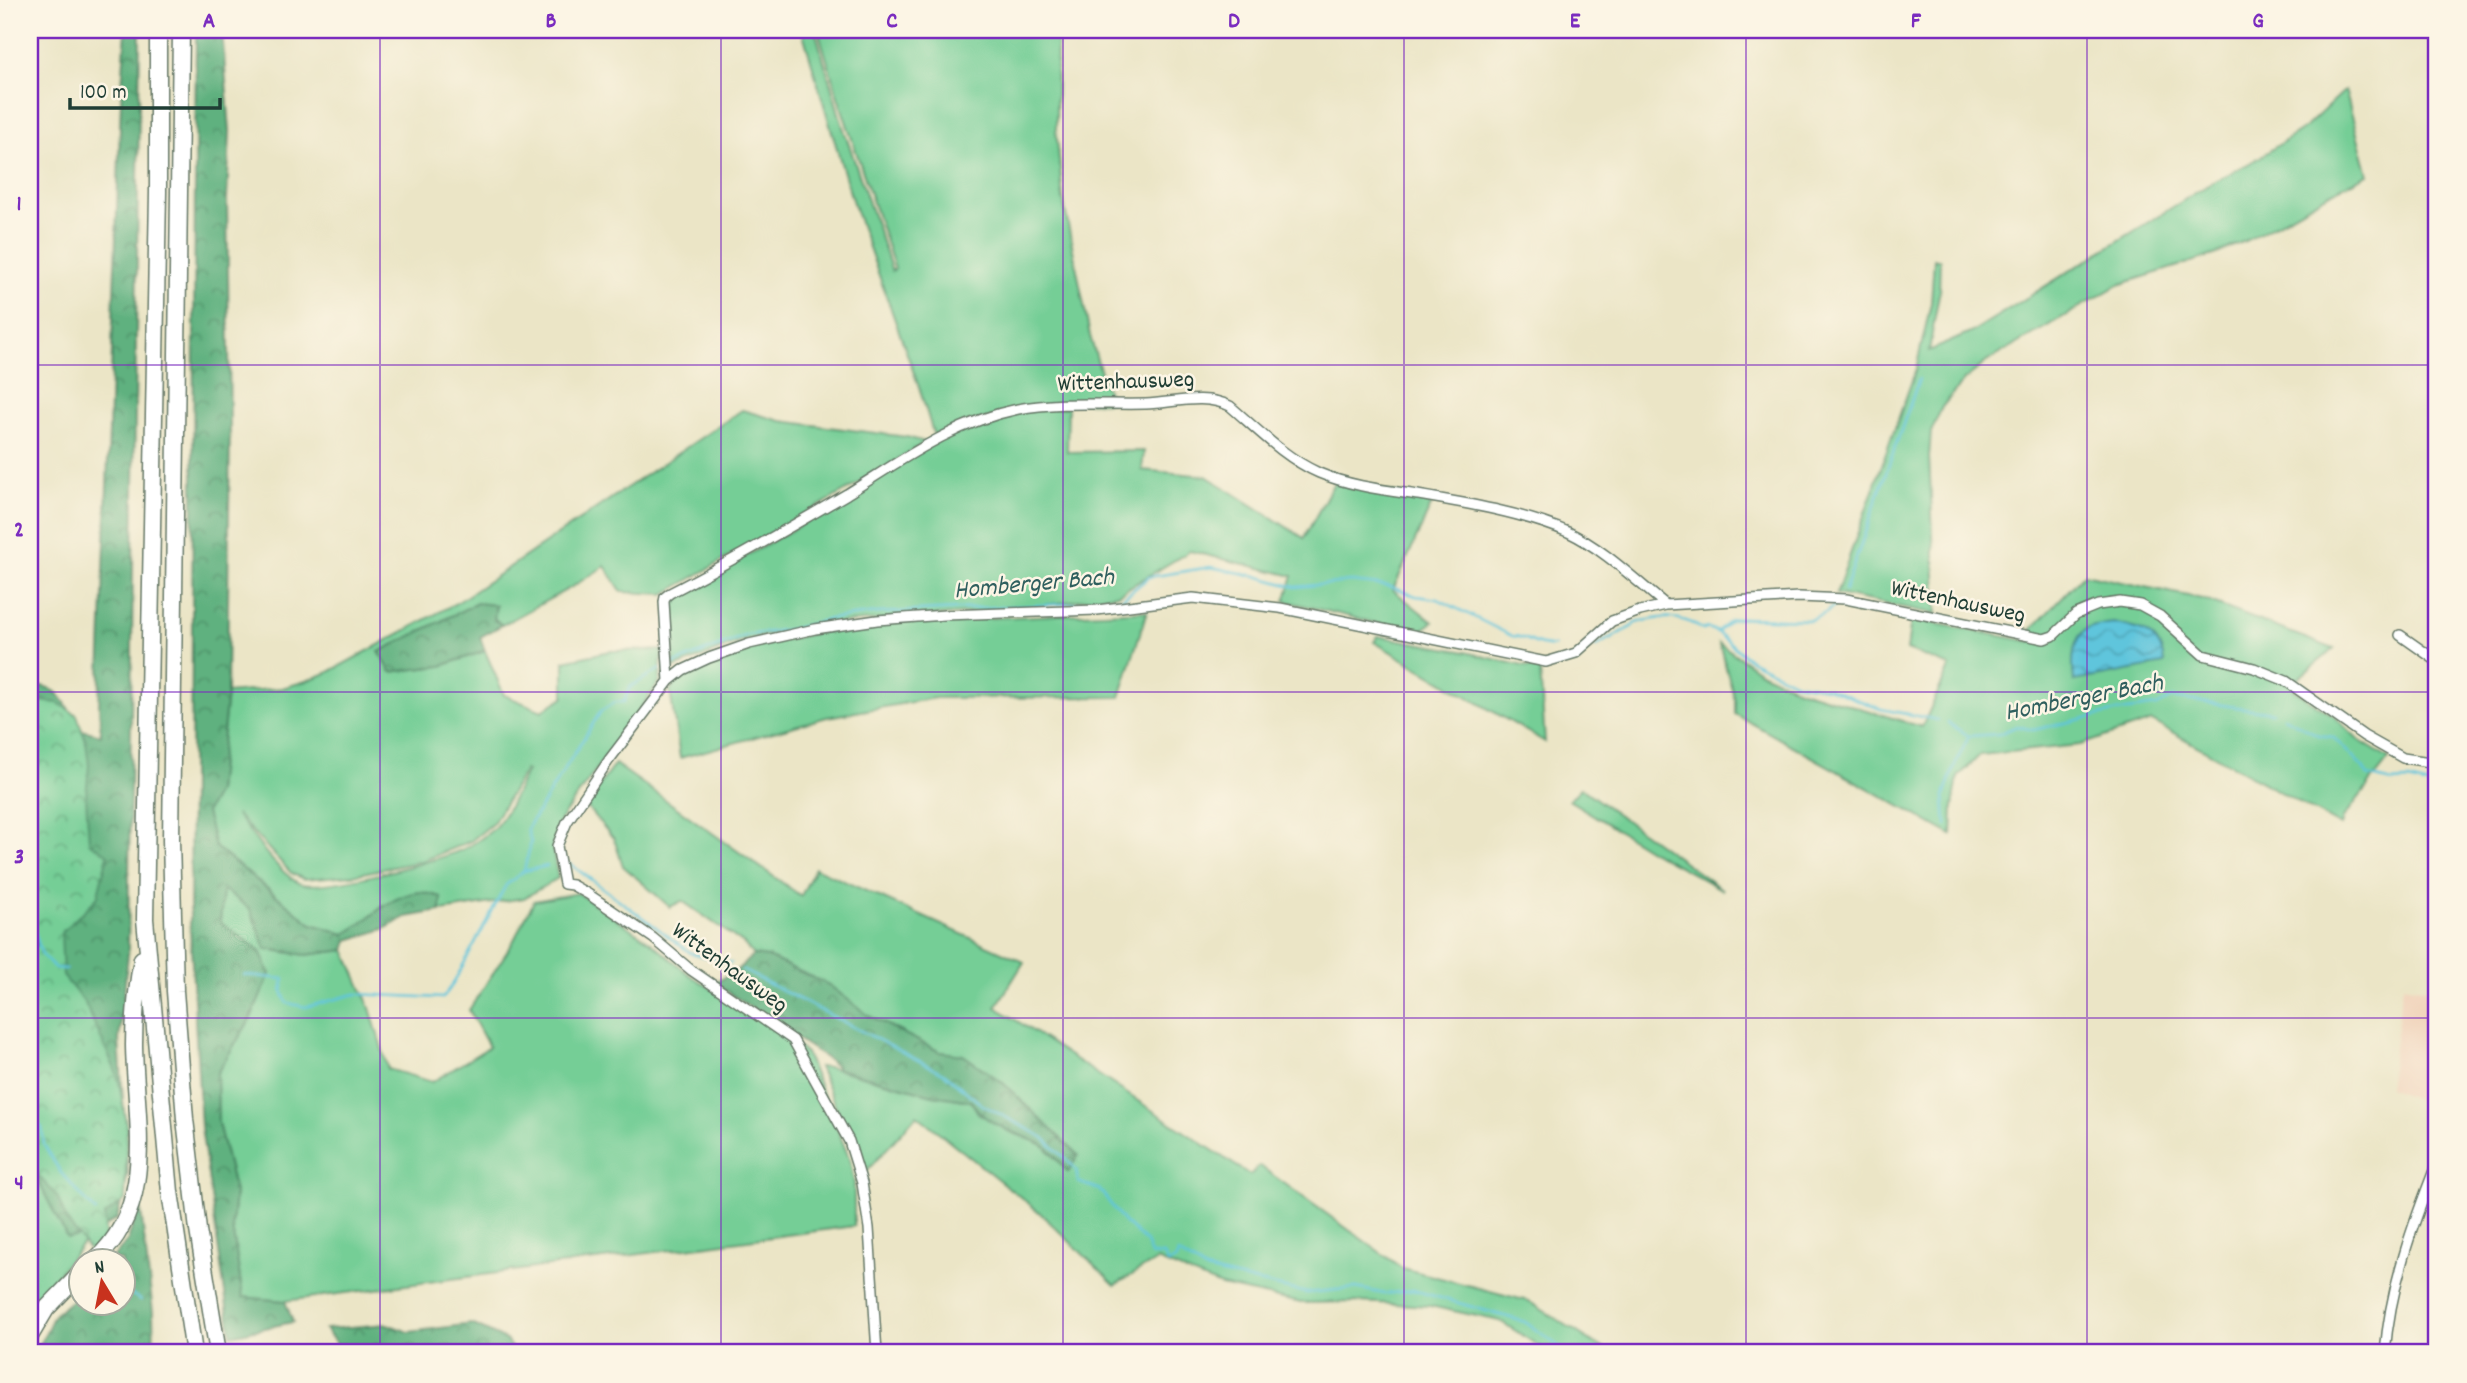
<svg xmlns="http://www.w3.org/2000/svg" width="2467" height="1383" viewBox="0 0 2467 1383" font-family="Dekko,sans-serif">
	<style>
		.built { fill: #f1d5bd }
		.grass { fill: #74ce96; stroke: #4a8665; stroke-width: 2; fill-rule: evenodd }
		.forest { fill: url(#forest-crowns); stroke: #3f775a; stroke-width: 2 }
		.park { fill: url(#park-crowns); stroke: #4a8665; stroke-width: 2 }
		.water { fill: url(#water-waves); stroke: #3f8188; stroke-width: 2 }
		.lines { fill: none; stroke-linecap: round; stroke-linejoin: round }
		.stream { stroke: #5fc5dc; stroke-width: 2.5 }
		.minor-casing { stroke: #667867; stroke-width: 12 }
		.motorway-casing { stroke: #667867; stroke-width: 19 }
		.minor { stroke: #fff; stroke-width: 9 }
		.motorway { stroke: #fff; stroke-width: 16 }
		.grid { fill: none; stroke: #7b2cbf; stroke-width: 2; stroke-opacity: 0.55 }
		.labels { text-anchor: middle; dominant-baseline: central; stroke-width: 5; stroke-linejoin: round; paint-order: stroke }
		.street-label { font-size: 24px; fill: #1f3d34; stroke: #fcf5e5 }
		.water-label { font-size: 26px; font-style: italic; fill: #2f5f5e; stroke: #fcf5e5 }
		.neatline { fill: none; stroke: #7b2cbf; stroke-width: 2.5 }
		.grid-label { font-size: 23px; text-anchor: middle; font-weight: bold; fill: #7b2cbf }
	</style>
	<defs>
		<pattern id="forest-crowns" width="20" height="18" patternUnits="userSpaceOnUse" patternTransform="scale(1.75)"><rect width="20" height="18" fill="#5fb17f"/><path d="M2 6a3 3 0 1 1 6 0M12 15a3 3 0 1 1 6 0" fill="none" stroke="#4e9169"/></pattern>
		<pattern id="park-crowns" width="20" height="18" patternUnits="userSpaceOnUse" patternTransform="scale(1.75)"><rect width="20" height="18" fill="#74ce96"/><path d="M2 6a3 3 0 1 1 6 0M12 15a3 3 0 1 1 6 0" fill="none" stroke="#5fa87b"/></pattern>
		<pattern id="water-waves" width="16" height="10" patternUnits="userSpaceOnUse" patternTransform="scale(1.75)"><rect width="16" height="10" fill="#5fc5dc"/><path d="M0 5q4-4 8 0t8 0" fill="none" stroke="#4ea1b3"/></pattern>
	</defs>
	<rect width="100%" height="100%" fill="#fcf5e5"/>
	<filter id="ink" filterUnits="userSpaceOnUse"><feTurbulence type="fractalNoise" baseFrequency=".0143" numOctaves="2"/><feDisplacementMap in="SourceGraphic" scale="14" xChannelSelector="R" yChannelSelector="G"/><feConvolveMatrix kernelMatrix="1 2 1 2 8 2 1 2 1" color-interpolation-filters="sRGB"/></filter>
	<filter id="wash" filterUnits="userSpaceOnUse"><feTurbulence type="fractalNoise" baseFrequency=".00686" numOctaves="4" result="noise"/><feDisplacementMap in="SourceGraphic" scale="28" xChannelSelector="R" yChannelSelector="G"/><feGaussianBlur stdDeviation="1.57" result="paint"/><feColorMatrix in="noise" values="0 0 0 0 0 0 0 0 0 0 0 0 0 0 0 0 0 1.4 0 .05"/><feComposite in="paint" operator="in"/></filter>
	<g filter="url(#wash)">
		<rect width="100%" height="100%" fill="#ebe5c6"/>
		<path class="built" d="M2403,985L2437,991V1107L2388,1088Z"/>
		<path class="grass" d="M802,30H815L843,127L892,271L895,269L838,97L818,30H1057L1056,129L1063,199L1090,336L1105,386L1112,402L1051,404L961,424L937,435L933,433L921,393L852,200Z
			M2345,90L2368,174L2330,193L2253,237L2217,254L2118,285L1989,360L1964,380L1942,407L1931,432L1929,457L1937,614L1836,594L1916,369L1931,303L1934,259H1940L1939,294L1929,351L1970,333L2213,182L2252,162L2306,127Z
			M1068,407L1067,452L1144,451L1142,470L1206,476L1304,538L1335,481L1433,501L1393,590L1433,622L1422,630L1380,624L1285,601L1293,576L1190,551L1118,594L1011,610L813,625L743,641L674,668L671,598L799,526L948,434L1026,410Z
			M742,410L781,421L907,437L925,442L870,477L664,594L622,592L605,566L572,587L502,625L477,603L380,652L391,672L441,666L485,651L504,695L542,711L564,697V661L610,651L662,650L660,681L560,820L552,847L558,878L524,898L441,911V897L383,905L366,922L345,934L312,924L215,847L205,812L217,792L227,693L282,688L306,681L329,672L458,602ZM525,770L527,771C516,790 506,821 487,834C478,841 465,849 454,853C428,862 318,894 297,882C276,870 251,833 236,814L291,873L304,879L353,875L422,861L471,841L493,823Z
			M2084,574L2202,599L2334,649L2296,680L2294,690L2335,717L2357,739L2389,759L2343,818L2341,826L2152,721L2080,745L1980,755L1958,777L1953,806L1952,835L1735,714V700L1719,643L1762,673L1801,690L1922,727L1950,666L1907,650L1911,619L2033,642L2031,630Z
			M1147,611L1120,697L935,698L827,717L680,758L670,690L686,672L710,660L751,648L816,633L880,623Z
			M1378,636L1461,651L1540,670L1545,742L1374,642Z
			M615,764L801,896L815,868L1024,962L996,1007L1250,1175L1260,1166L1402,1268L1528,1301L1610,1353H1550L1500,1321L1430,1306L1359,1302L1301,1303L1221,1286L1157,1260L1115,1285L1038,1211L917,1115L864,1174L819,1067H828L933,1095L971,1101L978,1113L1008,1131L1044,1145L1068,1172L1078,1156L1002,1082L963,1055L940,1052L869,1016L829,985L768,957L753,955L744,944L682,901L670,907L623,866L614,839L585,805Z
			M1581,788L1723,890L1653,852L1569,800Z
			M223,889L250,909L266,949L306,955L345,950L370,1008L388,1069L432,1082L489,1047L469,1010L512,944L534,901L578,893L651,942L690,975L775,1029L806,1053L850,1160L854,1183V1226L285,1301L243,1298L232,1227L235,1192L218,1123L217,1073L251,1018L260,951L220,922Z
			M30,1165L89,1236L33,1304L30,1312Z"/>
		<path class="forest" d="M126,30H140L128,954L119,1040L128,1174L117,1219L89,1236L67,1238L30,1165V686C59,682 68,706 78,729L101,735L99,706L121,100Z
			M196,30H222L230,131L227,199L230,424L227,693L217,792L206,812L215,847L312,924L345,934C370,920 388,896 419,892C425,892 434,895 441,897V911L406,917L384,929L348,940L345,950L306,955L266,949L250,909L223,889L220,922L260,951L270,974L251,1018L217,1073L218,1123L235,1192L232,1227L243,1297L285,1301L293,1322L231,1335L201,1127L190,927Z
			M477,603L496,605L494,620L502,625L480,637L485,651L441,666L391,672L379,652Z
			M753,955L768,957L829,985L869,1016L940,1052L963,1055L1002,1082L1078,1155L1068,1172C1060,1164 1052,1149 1041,1144C1016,1131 986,1127 971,1101L933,1095L838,1069L830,1061L716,984V982L735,972Z
			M140,1203L153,1312L154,1353H36L54,1315L80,1294V1302H122V1260H111L128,1240Z
			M387,1324L409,1332L472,1324L506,1340L515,1353H344L325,1329Z"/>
		<path class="park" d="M31,700L58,703L77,715L86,742L89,765L86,797L89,842L108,855L97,898L61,933L63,976L85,1003L118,1076L127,1128L125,1200L104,1216L106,1242L96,1259L67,1221L57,1196L30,1167V948L37,945L30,926Z"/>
		<path class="water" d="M2113,623C2138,628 2163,633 2164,664L2074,681C2072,665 2071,636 2089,628C2096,625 2106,624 2113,623Z"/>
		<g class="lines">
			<path class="stream" d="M1845,590L1919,379
				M1718,631L1730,620L1741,618L1810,620L1826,613L1838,602
				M1596,647L1608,639H1612C1618,631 1630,632 1635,623C1661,617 1680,613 1703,630L1708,628L1717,632L1750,660L1796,683L1828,688L1881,709L1938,720
				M671,665L747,635L792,629L830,619L878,613L1086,603L1122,599L1149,577L1211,567L1256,576L1295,587L1351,582L1388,586L1416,596L1438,599L1512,636C1527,636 1538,648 1555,646
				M2284,717L2318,735L2333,737L2363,768L2368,776L2392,782L2408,781L2437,788
				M1948,723L1969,736L1999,734L2017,726L2033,730L2114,712L2157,706L2172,698L2272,712
				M1946,825L1944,796L1954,767L1969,736
				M565,863L570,864L691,953L731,963
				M524,871L547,866
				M30,918L42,955L55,968L66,969
				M742,970L945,1074L981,1104L1043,1137L1076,1169L1078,1182L1100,1190L1124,1222L1146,1242L1151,1255H1164L1168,1263L1176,1260L1178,1253L1205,1270L1307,1293L1356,1288L1385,1294L1413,1290L1525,1322L1568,1353
				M244,975L284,979L282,991L287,1003L306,1007L355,994L443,998L453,984L506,885L524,871L531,842L527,829L601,711L615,702H624L630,687L660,669
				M30,1114L42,1128L44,1145L61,1173L96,1212
				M124,1283L129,1293L141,1300"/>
		</g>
	</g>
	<g filter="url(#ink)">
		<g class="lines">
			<defs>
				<path id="minor" d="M2400,635L2437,661
					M669,681L664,602L665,597L670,593C730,562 789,528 847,494C902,460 954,422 1018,409C1060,401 1104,405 1146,404C1174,403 1204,393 1230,406C1258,430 1285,458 1319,473C1350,486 1385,490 1418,495C1465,503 1524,513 1568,532C1604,549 1635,580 1666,605
					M877,1353L869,1228L862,1183L849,1141L793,1040L691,970L653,938L588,894L572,885L564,884L557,846L567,822L609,760L669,681L683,670L709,658L749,644L815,629L877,620L945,615L1097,610L1193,598L1280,608L1546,662L1576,653L1612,621L1640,611L1666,605L1799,597L1846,599L2044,639L2053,636L2076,614L2098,605L2120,602L2140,605L2160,616L2203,655L2254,668L2286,681L2364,736L2403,758L2437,763
					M2385,1353C2390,1287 2413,1223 2437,1163"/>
				<path id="motorway" d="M158,30V192L145,919L170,1192L194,1353
					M181,30L171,840L175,991L185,1119L198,1230L218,1353
					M95,1260C158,1204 135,1119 134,1045C134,1016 137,987 142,959
					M30,1336L46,1309L80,1274"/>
			</defs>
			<use href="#minor" class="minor-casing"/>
			<use href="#motorway" class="motorway-casing"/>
			<use href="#minor" class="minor"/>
			<use href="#motorway" class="motorway"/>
		</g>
	</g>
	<path class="grid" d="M380,30V1353M721,30V1353M1063,30V1353M1404,30V1353M1746,30V1353M2087,30V1353M30,365H2437M30,692H2437M30,1018H2437"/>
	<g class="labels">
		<g class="street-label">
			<text transform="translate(1126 383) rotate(-2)">Wittenhausweg</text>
			<text transform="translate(1958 603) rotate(12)">Wittenhausweg</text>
			<text transform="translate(729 969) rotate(36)">Wittenhausweg</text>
		</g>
		<g class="water-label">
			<text transform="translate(1034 585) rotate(-5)">Homberger Bach</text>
			<text transform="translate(2084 699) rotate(-11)">Homberger Bach</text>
		</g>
	</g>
	<rect width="2467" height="1383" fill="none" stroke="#fcf5e5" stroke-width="77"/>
	<g transform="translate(102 1282) rotate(350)"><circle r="33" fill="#fcf5e5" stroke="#a4ab9e" stroke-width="2"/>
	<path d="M0-5L12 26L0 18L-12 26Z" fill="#c8321e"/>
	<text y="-10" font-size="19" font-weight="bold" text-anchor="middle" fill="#1f3d34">N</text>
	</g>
	<path d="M70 98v10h150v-10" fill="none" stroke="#1f3d34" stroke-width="3.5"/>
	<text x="80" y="98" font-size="21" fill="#1f3d34" stroke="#fcf5e5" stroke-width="5" paint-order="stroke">100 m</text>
	<rect x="38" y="38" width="2390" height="1306" class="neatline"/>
	<g class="grid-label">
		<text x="209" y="27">A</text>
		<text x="551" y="27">B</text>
		<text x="892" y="27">C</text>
		<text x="1234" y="27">D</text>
		<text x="1575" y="27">E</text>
		<text x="1916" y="27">F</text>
		<text x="2258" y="27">G</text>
		<text x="19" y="210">1</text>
		<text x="19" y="536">2</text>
		<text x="19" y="863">3</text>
		<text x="19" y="1189">4</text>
	</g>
</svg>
